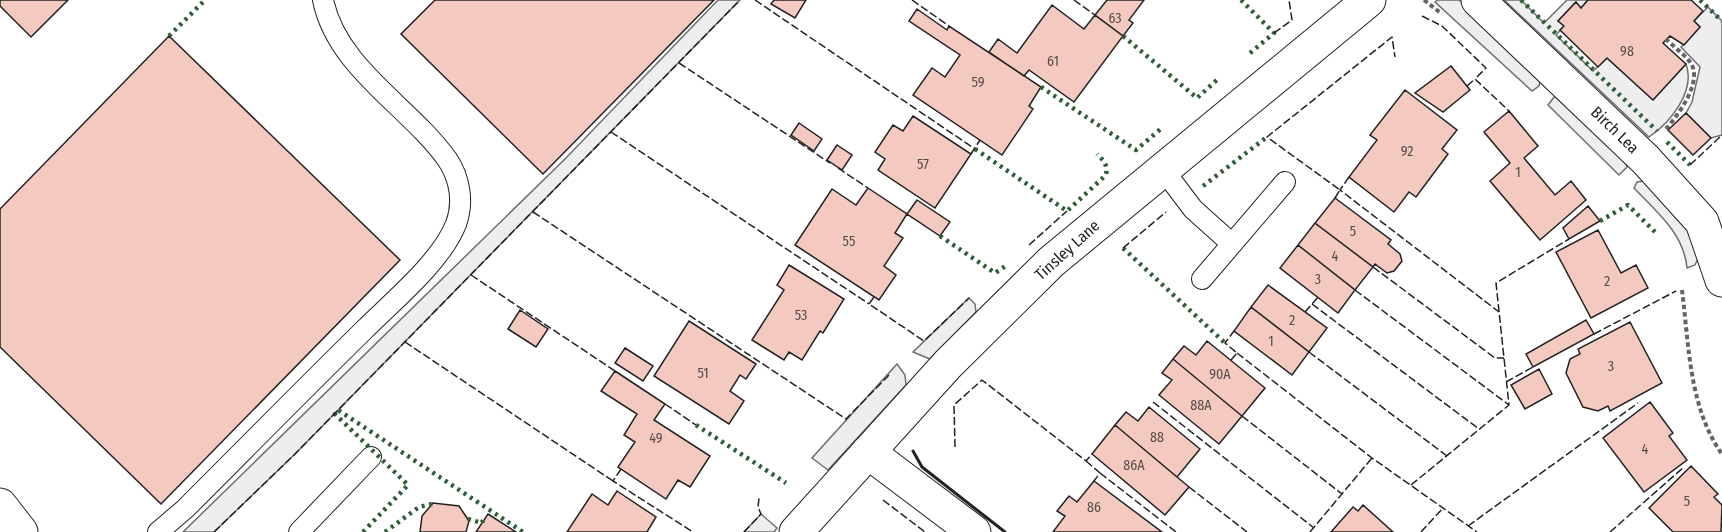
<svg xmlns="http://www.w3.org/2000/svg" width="1722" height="532" viewBox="0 0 1722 532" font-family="'Fira Sans Condensed',sans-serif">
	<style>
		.green { fill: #eee; stroke: #6f6f6f; stroke-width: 1.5 }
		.building { fill: #f3c9c0; stroke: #222; stroke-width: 1.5 }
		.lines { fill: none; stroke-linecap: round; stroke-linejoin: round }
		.lane-casing { stroke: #222; stroke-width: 22 }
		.street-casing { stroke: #222; stroke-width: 35 }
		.path { stroke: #646464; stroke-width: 4; stroke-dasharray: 4.5 3; stroke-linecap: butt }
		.lane { stroke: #fff; stroke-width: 20 }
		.street { stroke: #fff; stroke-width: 33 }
		.hedge { stroke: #2f5e38; stroke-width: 4.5; stroke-dasharray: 3 4.5; stroke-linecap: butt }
		.fence { stroke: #222; stroke-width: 1.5; stroke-dasharray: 8 3; stroke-linecap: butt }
		.wall { stroke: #222; stroke-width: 3 }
		.labels { text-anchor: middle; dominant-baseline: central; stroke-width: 4.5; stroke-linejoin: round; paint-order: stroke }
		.number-label { font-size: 14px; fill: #564c4a }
		.street-label { font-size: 16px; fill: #222; stroke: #fff }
	</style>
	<rect width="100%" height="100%" fill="#fff"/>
	<path class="green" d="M718,0H740L295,454L214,532H183L565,159Z
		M1438,0H1459L1541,78L1539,86L1532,91L1435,2Z
		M1504,0H1521L1544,23L1567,0H1588L1581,8L1575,3L1558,21L1564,26L1556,35L1593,71L1607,58L1653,100L1686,64C1696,91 1670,123 1649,137Z
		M1708,7L1722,21V135L1711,138L1686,113L1692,102L1700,67L1681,47L1700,27L1694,21Z
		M1555,96L1563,99L1625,160L1627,167L1619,175L1548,105Z
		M1644,181L1680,214L1701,252L1695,265L1687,268C1684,234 1657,212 1634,188L1637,182Z
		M969,298L975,304L976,312L930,359L913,352Z
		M897,364L905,375L906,385L828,470L812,458Z
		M761,514L777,528L774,532H744Z"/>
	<path class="building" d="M0,0H68L31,37L0,6Z
		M435,0H714L543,174L401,34Z
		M774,0H806L795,18L771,4Z
		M1107,0H1144L1129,20L1133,23L1123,36L1095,15Z
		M1588,0H1691L1703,11L1694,21L1700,27L1684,45L1670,36L1663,43L1686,64L1653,100L1607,58L1598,67L1560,30L1564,26L1558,21L1576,2L1581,8Z
		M1052,5L1084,29L1095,15L1123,36L1074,102L1029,70L1024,76L989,52L998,39L1017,53Z
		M917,9L947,30L949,26L1041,87L1029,106L1033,109L1002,155L913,95L932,68L945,77L960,55L909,21Z
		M169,36L400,260L161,504L0,347V209Z
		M1451,66L1470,90L1443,112L1415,93Z
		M1405,90L1457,130L1442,149L1448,154L1416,197L1409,192L1394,212L1349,177L1377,140L1370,135Z
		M1509,111L1538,146L1524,158L1555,195L1571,181L1586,200L1540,240L1490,181L1510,163L1484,132Z
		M1686,113L1711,138L1693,155L1668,130Z
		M913,116L971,154L935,208L878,170L885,159L875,152L893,125L903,131Z
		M799,123L822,139L814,151L791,135Z
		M837,145L852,155L842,170L827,160Z
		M868,188L907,214L895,233L903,238L884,266L896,275L879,300L795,245L832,189L856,205Z
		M1335,198L1391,240L1388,244L1400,254L1402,261L1394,271L1387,273L1375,264L1373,267L1315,223Z
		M917,200L950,222L940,236L907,214Z
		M1588,206L1600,221L1569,239L1563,228Z
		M1315,223L1373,267L1355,290L1298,245Z
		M1598,230L1621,273L1636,265L1648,288L1591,318L1556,252Z
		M1298,245L1355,290L1338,313L1280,268Z
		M789,265L844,299L823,333L820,331L802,360L789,352L784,360L752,340L784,290L777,285Z
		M1268,285L1327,328L1309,352L1251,307Z
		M1251,307L1309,352L1292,375L1234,331Z
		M520,310L548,329L536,347L508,329Z
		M1586,320L1594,334L1533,367L1526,354Z
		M689,321L756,364L746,379L740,375L730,391L744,401L729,424L654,376Z
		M1630,322L1662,383L1610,411L1608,406L1598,411L1583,407L1566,373L1570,359L1580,354L1578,349Z
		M1207,341L1265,388L1242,416L1173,359L1184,346L1196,355Z
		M625,348L653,366L643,381L615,363Z
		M1173,359L1242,416L1219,444L1159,395L1172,380L1162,373Z
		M1539,369L1552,394L1525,409L1511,385Z
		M615,371L665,404L654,420L710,456L690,487L678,480L666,499L618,467L635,442L624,435L637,414L601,391Z
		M1650,402L1673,433L1669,436L1687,460L1644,492L1603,438Z
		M1149,407L1200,449L1177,477L1115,425L1126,412L1138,421Z
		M1115,425L1189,487L1165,515L1092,454Z
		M1691,466L1718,494L1714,497L1722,505L1721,532H1673L1649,508Z
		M1094,481L1162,532H1053L1065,516L1057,511L1069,496L1077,502Z
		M617,491L656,517L647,532H567L592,494L608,505Z
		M433,503L459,506L469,521L466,532H420L422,516Z
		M1363,505L1393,532H1331L1353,507L1358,511Z
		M488,514L516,532H476Z"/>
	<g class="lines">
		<defs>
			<path id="lane" d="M1162,168L1193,209L1232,244
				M1202,279L1285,182
				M158,532L185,509C245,449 304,389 364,330C393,301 441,262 456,224C464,202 460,178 447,159C409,106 337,68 323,0
				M299,532L371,457"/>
			<path id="street" d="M1478,0L1646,160L1702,222L1722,280
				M868,452L974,532
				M0,505L21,532
				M796,532L948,364L1051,262L1369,0"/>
		</defs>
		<use href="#lane" class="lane-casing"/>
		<use href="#street" class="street-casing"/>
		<path class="path" d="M1424,0L1442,14
			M1666,129C1678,115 1704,81 1690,62C1684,54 1674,47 1666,39
			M1682,290C1689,345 1689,408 1722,454"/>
		<use href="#lane" class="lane"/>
		<use href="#street" class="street"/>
		<path class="hedge" d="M1241,0L1274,33L1249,54
			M1521,0L1657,131
			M1700,0L1722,21
			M169,36L205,0
			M1123,36L1197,98L1219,78
			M1041,87L1136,150L1163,127
			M1667,142L1690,165
			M975,149L1067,211L1106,175C1108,165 1104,161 1097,154
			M1203,186L1267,137
			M1600,221L1628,205L1655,232
			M940,236L995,273L1007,265
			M1123,248L1225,343
			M696,425L786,483
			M468,519L482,523L483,520
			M363,532L408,485L335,414L338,410L523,532
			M385,532L419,507L436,503"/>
		<path class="fence" d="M755,0L975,149
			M912,0L949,26
			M1074,0L1095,15
			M1422,16L1442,26L1486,68L1475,79L1509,111
			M1274,33L1292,20L1289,0
			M679,63L830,163
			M1467,86L1475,79
			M611,132L869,304
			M971,154L980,140
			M1690,165L1722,135
			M838,168L868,188
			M1349,177L1340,190L1499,312
			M1335,198L1340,190L1267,137L1392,37L1395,57
			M533,212L846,419L889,375
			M1029,245L1067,211
			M1123,248L1166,212
			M1373,267L1495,358H1504
			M471,275L615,371
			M1355,290L1509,405
			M874,297L869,304L924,341L969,298
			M1312,304L1479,429
			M1305,312L1318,297
			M1594,334L1676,291
			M405,342L613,481
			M1309,352L1447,456
			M1237,353L1372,458L1477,532
			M1231,360L1237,353L1225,343L1234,331
			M1506,382L1533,367
			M1153,402L1314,528
			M665,404L696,425
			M1242,416L1342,494
			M955,447L954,405L982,380L1086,461L1092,454
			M1086,461L1100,473L1094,481
			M621,469L613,481L693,532
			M1100,473L1176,532
			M1411,485L1509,405L1496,283L1569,239
			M1189,487L1247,532
			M883,500L925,532
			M1468,526L1638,403
			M214,532L295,454L740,0
			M744,532L761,514L758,507L759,498
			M1310,532L1372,458
			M1421,532L1443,508
			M1610,532L1684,467"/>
		<path class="wall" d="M913,451L922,467L1005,532"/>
	</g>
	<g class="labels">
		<g class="number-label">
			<text x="1115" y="18">63</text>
			<text x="1627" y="51">98</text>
			<text x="1053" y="61">61</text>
			<text x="978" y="82">59</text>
			<text x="1407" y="151">92</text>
			<text x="923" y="164">57</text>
			<text x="1518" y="172">1</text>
			<text x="1353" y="231">5</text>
			<text x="849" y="241">55</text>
			<text x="1335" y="256">4</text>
			<text x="1318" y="279">3</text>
			<text x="1607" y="281">2</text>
			<text x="801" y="315">53</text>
			<text x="1292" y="320">2</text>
			<text x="1271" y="341">1</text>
			<text x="1611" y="366">3</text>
			<text x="703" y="373">51</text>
			<text x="1220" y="374">90A</text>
			<text x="1201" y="405">88A</text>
			<text x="1157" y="437">88</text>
			<text x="656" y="438">49</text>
			<text x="1645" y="449">4</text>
			<text x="1134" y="465">86A</text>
			<text x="1687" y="501">5</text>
			<text x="1094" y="507">86</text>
		</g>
		<g class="street-label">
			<text transform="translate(1615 130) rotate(44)">Birch Lea</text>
			<text transform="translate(1067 250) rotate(-42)">Tinsley Lane</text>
		</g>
	</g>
</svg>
